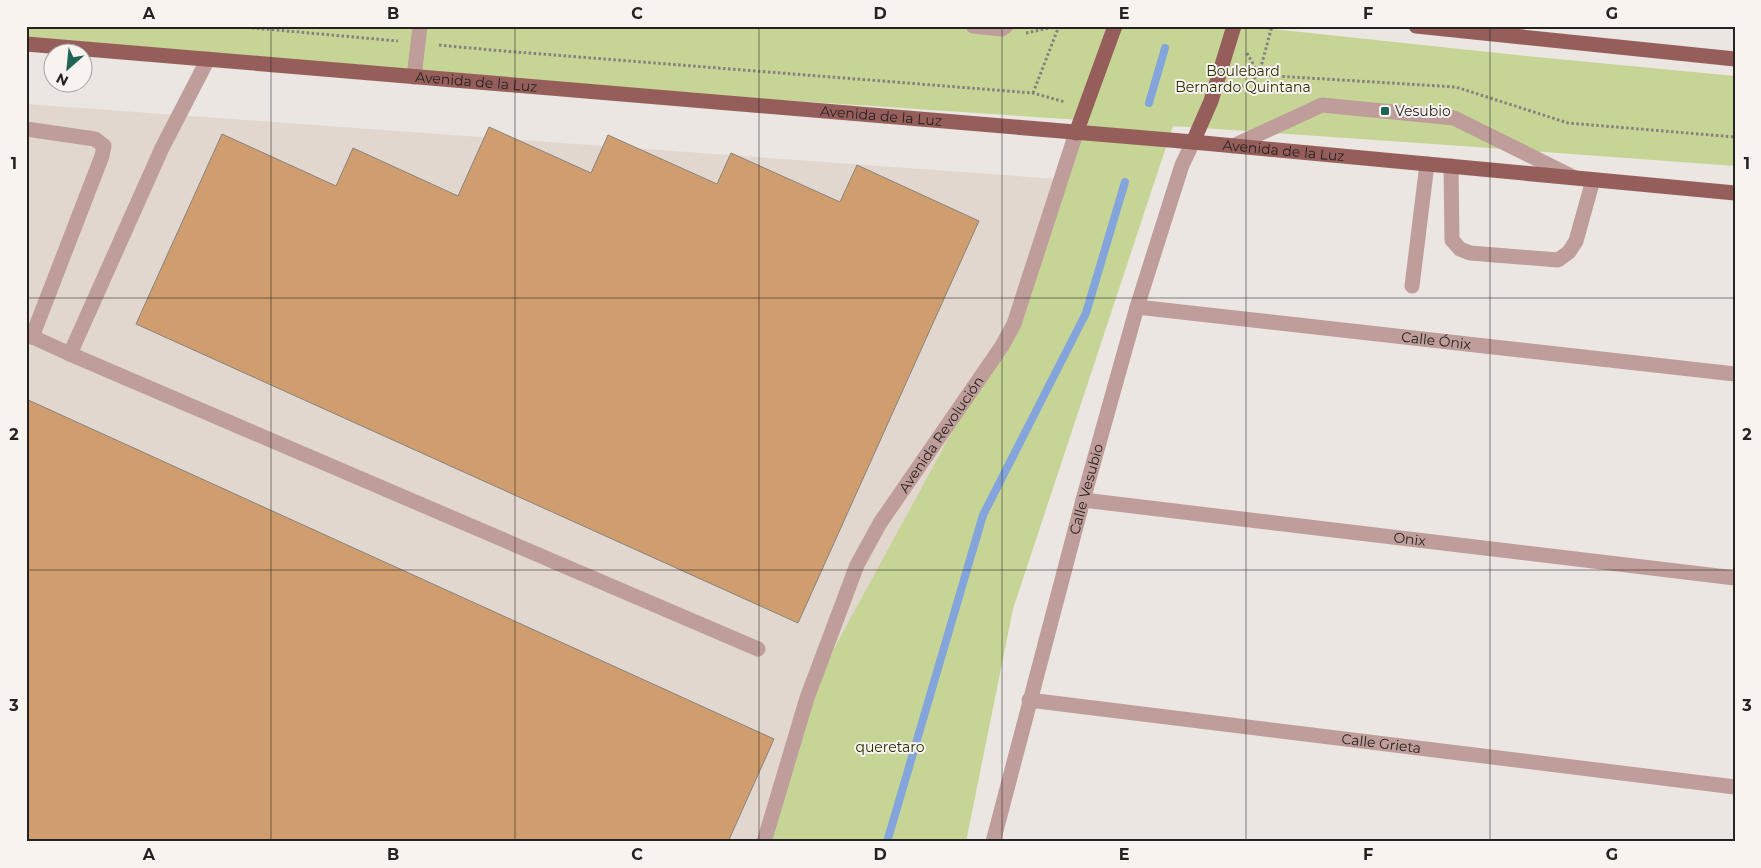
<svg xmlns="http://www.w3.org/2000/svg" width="1761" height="868" viewBox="0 0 1761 868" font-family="Montserrat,sans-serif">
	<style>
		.built { fill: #e2d7ce }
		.green { fill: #c6d596 }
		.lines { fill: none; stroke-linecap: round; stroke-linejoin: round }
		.stream { stroke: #83a5db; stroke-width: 8 }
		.building { fill: #d09e6e; stroke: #87837f }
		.path { stroke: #84817e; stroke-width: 3; stroke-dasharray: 2.5 2.5; stroke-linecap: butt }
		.minor { stroke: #be9d9a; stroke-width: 15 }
		.major { stroke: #965e5a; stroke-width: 15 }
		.grid { fill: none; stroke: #252322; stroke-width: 1; stroke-opacity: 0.55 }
		.poi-dot { fill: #206456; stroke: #f9f3f0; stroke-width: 2 }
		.labels { text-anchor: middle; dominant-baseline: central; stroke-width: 4; stroke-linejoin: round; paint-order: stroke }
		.park-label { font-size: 14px; fill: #272f00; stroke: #f9f3f0 }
		.street-label { font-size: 14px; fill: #252322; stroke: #f9f3f0 }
		.poi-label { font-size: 14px; fill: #252322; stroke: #f9f3f0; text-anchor: start }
		.neatline { fill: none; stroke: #252322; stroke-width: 2 }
		.grid-label { font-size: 16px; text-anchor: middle; font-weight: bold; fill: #252322 }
	</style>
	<rect width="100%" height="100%" fill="#ebe6e2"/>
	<path class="built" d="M26,104L1086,181L876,842H26Z"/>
	<path class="green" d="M26,26H1245L1526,56L1735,76V166L1462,146L1173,126L1013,609L966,842H763L807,698L1019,309L1081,120L629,90L26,41Z"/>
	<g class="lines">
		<path class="stream" d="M1149,103L1165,48
			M887,842L983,515L1086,313L1125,182"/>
	</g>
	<path class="building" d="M489,127L591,173L608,135L717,184L731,153L840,202L857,165L979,221L798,623L136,324L222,134L336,186L353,148L458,196Z
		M26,399L774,739L728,842H26Z"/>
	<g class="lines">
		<path class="path" d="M232,26L398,41
			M1026,33L1059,26
			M439,45L491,50L1033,93L1065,102
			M1247,53L1259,75
			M1259,74L1272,26
			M1237,90L1259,75L1456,87L1568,123L1735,137
			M1033,93L1059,26"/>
		<g class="minor">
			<path d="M973,26L1002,29L1006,26"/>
			<path d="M414,77L420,26"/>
			<path d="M26,129L95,139L104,146L102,156L32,337"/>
			<path d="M1233,146L1322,105L1454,118L1573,177"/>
			<path d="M1451,166L1452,240L1460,249L1470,253L1558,260L1569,252L1576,241L1593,180"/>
			<path d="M1412,286L1427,164"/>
			<path id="s1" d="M1137,307L1735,374"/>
			<path d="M26,334L70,354L162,148L208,59"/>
			<path d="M70,354L758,649"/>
			<path id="s2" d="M1083,500L1735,578"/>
			<path id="s3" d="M1029,700L1735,787"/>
			<path id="s4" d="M764,842L807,698L857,565L880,523L1002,346L1014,324L1076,133"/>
			<path id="s5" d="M993,842L1083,500L1137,307L1182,165L1193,142"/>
		</g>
		<g class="major">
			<path d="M1416,26L1735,59"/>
			<path id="s6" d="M26,44L1193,142L1735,193"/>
			<path d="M1076,133L1115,26"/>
			<path d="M1193,142L1211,101L1234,26"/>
		</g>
	</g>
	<path class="grid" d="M271,26V842M515,26V842M759,26V842M1002,26V842M1246,26V842M1490,26V842M26,298H1735M26,570H1735"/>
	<rect class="poi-dot" x="1380" y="106" width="10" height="10" rx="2.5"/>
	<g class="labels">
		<g class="park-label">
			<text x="1243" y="71">Boulebard<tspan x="1243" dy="16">Bernardo Quintana</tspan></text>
			<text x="890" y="747">queretaro</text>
		</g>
		<g class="street-label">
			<text stroke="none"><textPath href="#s6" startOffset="452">Avenida de la Luz</textPath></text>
			<text stroke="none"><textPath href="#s6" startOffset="858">Avenida de la Luz</textPath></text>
			<text stroke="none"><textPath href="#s6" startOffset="1262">Avenida de la Luz</textPath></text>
			<text stroke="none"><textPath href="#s1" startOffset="301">Calle Ónix</textPath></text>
			<text stroke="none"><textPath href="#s4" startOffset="448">Avenida Revolución</textPath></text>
			<text stroke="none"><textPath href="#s5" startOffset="365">Calle Vesubio</textPath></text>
			<text stroke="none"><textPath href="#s2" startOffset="329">Onix</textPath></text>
			<text stroke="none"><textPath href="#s3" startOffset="355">Calle Grieta</textPath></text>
		</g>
		<g class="poi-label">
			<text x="1395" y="111">Vesubio</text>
		</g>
	</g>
	<rect width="1761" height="868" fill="none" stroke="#f9f3f0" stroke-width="55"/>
	<g transform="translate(68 68) rotate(207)"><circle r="24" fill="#f9f3f0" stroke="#a4a09e"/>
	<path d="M0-4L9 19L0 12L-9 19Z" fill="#206456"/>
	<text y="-8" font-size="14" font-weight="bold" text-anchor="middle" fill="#252322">N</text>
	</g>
	<rect x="28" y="28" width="1706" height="812" class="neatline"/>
	<g class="grid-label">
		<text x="149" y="19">A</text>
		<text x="393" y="19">B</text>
		<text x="637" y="19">C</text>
		<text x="880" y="19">D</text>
		<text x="1124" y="19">E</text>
		<text x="1368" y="19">F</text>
		<text x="1612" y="19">G</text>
		<text x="14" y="169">1</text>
		<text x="1747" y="169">1</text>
		<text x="14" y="440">2</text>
		<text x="1747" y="440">2</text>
		<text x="14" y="711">3</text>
		<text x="1747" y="711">3</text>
		<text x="149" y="860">A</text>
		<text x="393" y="860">B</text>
		<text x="637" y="860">C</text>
		<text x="880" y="860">D</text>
		<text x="1124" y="860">E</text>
		<text x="1368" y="860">F</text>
		<text x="1612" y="860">G</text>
	</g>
</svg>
